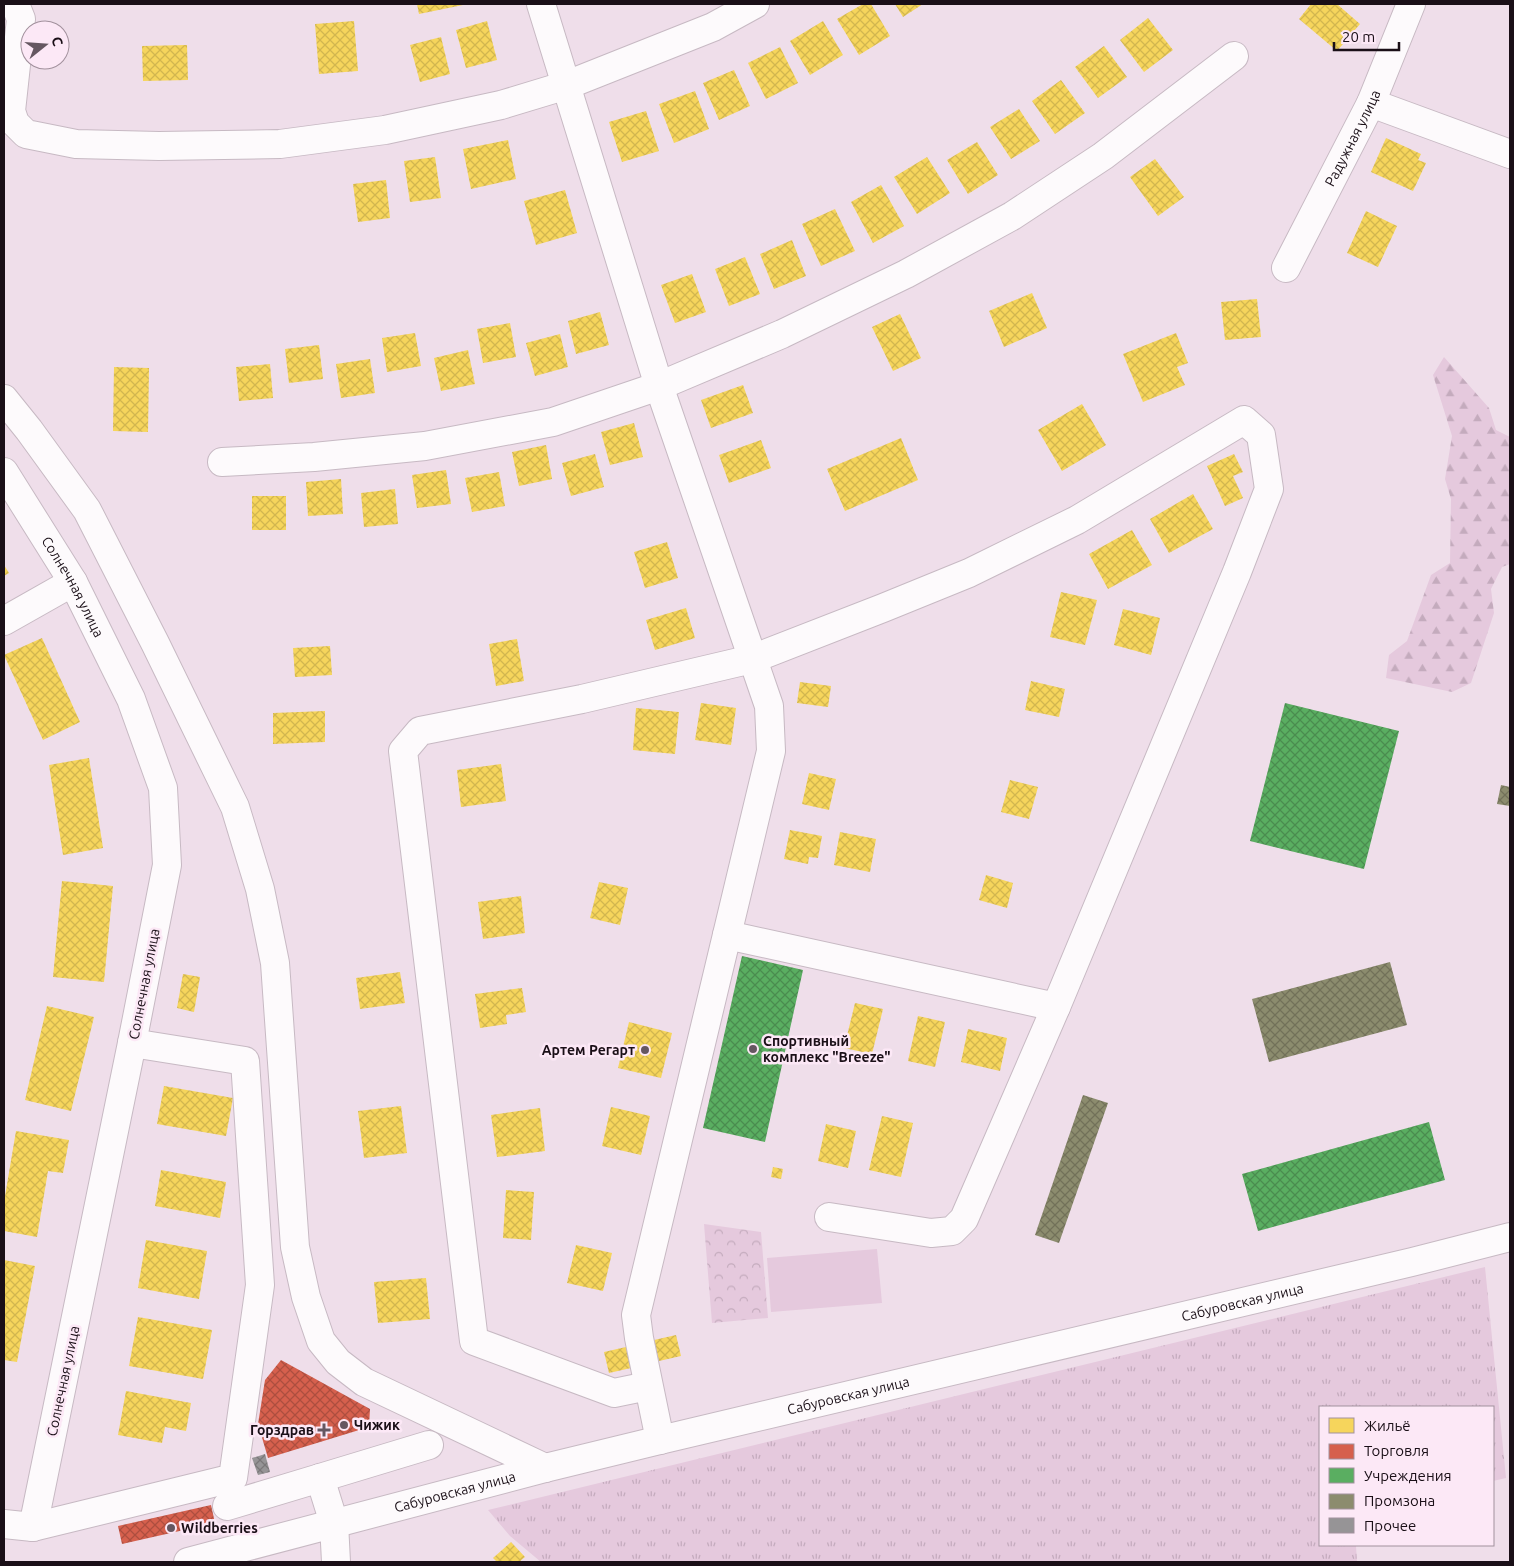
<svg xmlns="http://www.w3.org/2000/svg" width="1514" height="1566" viewBox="0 0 1514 1566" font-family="Ubuntu,sans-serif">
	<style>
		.grass { fill: url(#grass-tufts) }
		.forest { fill: url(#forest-firs) }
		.park { fill: url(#park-crowns) }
		.pitch { fill: #e5c9dd }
		.homes { fill: url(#homes-cross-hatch) }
		.shops { fill: url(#shops-cross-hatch) }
		.public { fill: url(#public-cross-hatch) }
		.industry { fill: url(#industry-cross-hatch) }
		.building { fill: url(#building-cross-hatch) }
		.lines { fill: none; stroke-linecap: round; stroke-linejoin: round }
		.minor-casing { stroke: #c7b9c3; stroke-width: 30 }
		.minor { stroke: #fdfafc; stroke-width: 28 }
		.poi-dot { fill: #655761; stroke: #fce8f6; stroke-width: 2 }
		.labels { text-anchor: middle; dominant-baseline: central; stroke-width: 5; stroke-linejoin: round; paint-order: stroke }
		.street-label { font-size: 14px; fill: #1a0f17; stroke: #fce8f6 }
		.poi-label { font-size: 14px; font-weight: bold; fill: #1a0f17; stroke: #fce8f6; text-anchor: start }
	</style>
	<defs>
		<pattern id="grass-tufts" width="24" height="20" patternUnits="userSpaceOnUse" patternTransform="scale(1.25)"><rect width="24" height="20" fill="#e5c9dd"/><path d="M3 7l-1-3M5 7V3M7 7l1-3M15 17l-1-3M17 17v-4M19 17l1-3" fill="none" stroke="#c4abbd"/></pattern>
		<pattern id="forest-firs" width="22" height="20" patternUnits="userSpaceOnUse" patternTransform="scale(1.25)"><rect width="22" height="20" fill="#e5c9dd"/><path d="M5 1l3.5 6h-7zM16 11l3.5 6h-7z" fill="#c4abbd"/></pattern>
		<pattern id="park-crowns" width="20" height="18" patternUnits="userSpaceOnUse" patternTransform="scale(1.25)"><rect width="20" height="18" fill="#e5c9dd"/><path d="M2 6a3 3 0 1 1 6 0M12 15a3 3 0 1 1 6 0" fill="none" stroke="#c4abbd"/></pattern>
		<pattern id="homes-cross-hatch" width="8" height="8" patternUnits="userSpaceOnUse" patternTransform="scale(1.25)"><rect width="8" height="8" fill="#f6d55c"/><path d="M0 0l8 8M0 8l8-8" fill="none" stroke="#d2b64f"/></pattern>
		<pattern id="shops-cross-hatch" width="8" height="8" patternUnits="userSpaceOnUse" patternTransform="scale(1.25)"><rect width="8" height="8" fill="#d6604d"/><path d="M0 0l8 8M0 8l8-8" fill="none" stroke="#ad4e3f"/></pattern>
		<pattern id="public-cross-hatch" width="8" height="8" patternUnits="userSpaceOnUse" patternTransform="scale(1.25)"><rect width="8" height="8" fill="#5aae61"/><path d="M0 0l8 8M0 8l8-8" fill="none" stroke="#4a8c4f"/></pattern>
		<pattern id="industry-cross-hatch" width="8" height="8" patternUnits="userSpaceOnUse" patternTransform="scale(1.25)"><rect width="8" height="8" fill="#8c8c6e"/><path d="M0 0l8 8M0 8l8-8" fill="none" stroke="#727159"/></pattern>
		<pattern id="building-cross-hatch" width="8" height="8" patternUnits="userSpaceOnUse" patternTransform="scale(1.25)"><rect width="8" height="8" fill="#969496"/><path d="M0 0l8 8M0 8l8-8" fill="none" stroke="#7a7779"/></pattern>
	</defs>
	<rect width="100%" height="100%" fill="#efdeea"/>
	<path class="grass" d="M1485,1267L1506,1478L1493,1481V1407H1320V1545H1357L1356,1546L1357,1562H541L510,1536L488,1510Z"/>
	<path class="forest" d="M1444,357L1489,408L1496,430L1510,437V564L1502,567L1491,589L1494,613L1471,683L1452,692L1386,678L1389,655L1407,641L1431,575L1450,563L1451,499L1445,479L1452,436L1433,375Z"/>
	<path class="park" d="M704,1224L761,1232L768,1318L712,1323Z"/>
	<path class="pitch" d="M877,1249L882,1303L771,1312L767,1258Z"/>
	<path class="homes" d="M417,4H463V5L419,14Z
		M863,4H871L890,36L859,55L837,19Z
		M895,4H923L903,17Z
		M1311,4H1337L1360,24L1337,51L1299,19Z
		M1148,18L1173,50L1144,72L1120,40Z
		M354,21L358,71L319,74L315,24Z
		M487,21L497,60L466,68L456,30Z
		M823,21L843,55L810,75L790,41Z
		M441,37L450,74L420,82L410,45Z
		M187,45L188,80L143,81L142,46Z
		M1104,46L1127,77L1098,98L1075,67Z
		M780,47L798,83L766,99L748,63Z
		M734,70L750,106L719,120L703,83Z
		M1061,80L1085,113L1055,134L1032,101Z
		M695,91L709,129L674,143L659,104Z
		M1019,109L1040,141L1011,159L990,127Z
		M646,111L659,151L622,162L609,122Z
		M1386,138L1421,154L1418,160L1426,163L1413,191L1371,172Z
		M508,140L516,179L471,189L463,149Z
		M977,142L998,175L968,194L947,160Z
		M435,157L441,198L410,202L404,161Z
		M927,157L950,193L917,214L894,177Z
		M1155,159L1184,197L1158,216L1130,177Z
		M386,180L390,218L358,222L353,184Z
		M881,185L904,226L873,243L851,202Z
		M565,190L577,233L536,245L524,201Z
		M835,209L855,251L821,266L802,224Z
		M1366,211L1397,226L1378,267L1347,253Z
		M792,240L806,276L774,289L760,254Z
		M745,257L760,294L729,306L715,269Z
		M692,274L706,312L675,323L661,285Z
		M1032,293L1047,328L1004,347L989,311Z
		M1257,299L1261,337L1225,340L1221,302Z
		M600,312L609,345L576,354L568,321Z
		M900,314L921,358L893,371L872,327Z
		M510,323L516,357L483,363L477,329Z
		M415,333L421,366L387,372L382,338Z
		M1176,333L1188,363L1177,367L1185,385L1143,402L1123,354Z
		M560,334L568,367L535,376L526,343Z
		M319,345L323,379L289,383L285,349Z
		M468,350L475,384L441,391L434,358Z
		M370,359L375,393L341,398L336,364Z
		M270,364L273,398L239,401L236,367Z
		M114,367L149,368L148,432L113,431Z
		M743,385L753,413L711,428L701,400Z
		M1082,404L1106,445L1062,471L1038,430Z
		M634,423L643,457L610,465L601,432Z
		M901,438L918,480L845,511L827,469Z
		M761,440L771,468L729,483L719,455Z
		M546,445L552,479L519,486L512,452Z
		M595,454L604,487L571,496L562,463Z
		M1234,454L1243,472L1233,476L1243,498L1225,506L1207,466Z
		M446,470L451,504L417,508L412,475Z
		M499,472L505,506L472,512L465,478Z
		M341,479L343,514L308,516L306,482Z
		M395,489L398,524L364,527L361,493Z
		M1193,494L1213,529L1169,553L1150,519Z
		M252,496H286V530H252Z
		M1132,530L1152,565L1108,589L1089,554Z
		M667,542L678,578L645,588L634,552Z
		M4,565L9,573L4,576Z
		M1061,592L1097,600L1085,645L1050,637Z
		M686,608L695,638L655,650L646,620Z
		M1123,609L1160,618L1151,655L1114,645Z
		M42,638L80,722L43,740L4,655Z
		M517,639L524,681L496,686L489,644Z
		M330,646L332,675L295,677L293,648Z
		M1031,681L1065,689L1059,717L1025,710Z
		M800,682L831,686L828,707L797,703Z
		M701,703L736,708L731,745L695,740Z
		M636,708L679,712L675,754L633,750Z
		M325,711V742L273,744V713Z
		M89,758L103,848L63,855L49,765Z
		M501,764L506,801L461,807L457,770Z
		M809,773L836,779L829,810L802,804Z
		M1010,780L1038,787L1029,819L1001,812Z
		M790,830L822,836L818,858L809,857L808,864L784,859Z
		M840,832L876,839L870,872L834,865Z
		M986,875L1013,883L1007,908L979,900Z
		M62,881L113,886L104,982L53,977Z
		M599,882L628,888L620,925L590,918Z
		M521,896L525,933L483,939L478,902Z
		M400,972L405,1003L360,1009L356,978Z
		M183,974L200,977L194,1012L177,1008Z
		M522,988L526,1012L506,1015L507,1024L480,1028L475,994Z
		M855,1003L883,1009L872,1054L844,1048Z
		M47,1006L94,1017L71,1111L25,1100Z
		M918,1016L945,1022L935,1067L908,1061Z
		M629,1022L672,1033L661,1078L618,1068Z
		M968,1029L1007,1038L1000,1071L961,1062Z
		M164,1086L233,1098L226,1136L157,1124Z
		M401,1106L407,1153L364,1158L358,1111Z
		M611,1107L650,1116L641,1155L602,1146Z
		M540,1108L545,1151L497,1157L491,1115Z
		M882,1116L913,1123L901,1177L869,1170Z
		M826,1124L856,1131L848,1168L818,1161Z
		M16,1131L69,1140L63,1173L48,1171L37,1237L4,1231V1202Z
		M773,1167L783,1169L781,1179L771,1177Z
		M161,1170L226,1182L220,1218L155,1206Z
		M506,1190L534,1192L531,1240L503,1238Z
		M146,1240L207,1251L199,1299L138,1288Z
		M576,1245L612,1253L603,1291L567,1283Z
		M4,1260L35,1266L17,1362L4,1360Z
		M426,1278L430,1319L378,1323L374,1282Z
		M138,1317L212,1330L203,1379L129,1366Z
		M676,1335L681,1356L659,1361L654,1340Z
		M626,1347L631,1368L609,1373L604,1352Z
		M126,1391L191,1403L186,1431L165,1427L162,1443L118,1435Z
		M511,1542L525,1557L519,1562H497L493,1558Z"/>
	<path class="shops" d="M281,1360L370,1409L369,1427L268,1458L258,1424L265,1380Z
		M211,1505L215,1523L122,1544L118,1526Z"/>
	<path class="public" d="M1285,703L1399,731L1364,869L1250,841Z
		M742,956L803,970L765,1142L703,1128Z
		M1429,1122L1445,1180L1258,1231L1242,1174Z"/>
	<path class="industry" d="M1501,785L1510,787V806L1497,804Z
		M1390,962L1407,1025L1269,1062L1252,999Z
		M1083,1095L1108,1103L1059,1243L1035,1235Z"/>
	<path class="building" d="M265,1454L270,1472L258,1475L252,1458Z"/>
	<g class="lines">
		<defs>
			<g id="minor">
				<path d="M15,4L21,19L11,111L15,123L26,134L76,144L159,146L280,144L385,130L501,105L567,85L713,27L755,4"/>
				<path d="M541,4L659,386L769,706L771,751L636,1315L639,1338L660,1440"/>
				<path d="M1371,103L1510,154"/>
				<path id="s1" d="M1286,268L1371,103L1411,4"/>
				<path d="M4,399L29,430L87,510L155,643L235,807L260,889L275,963L295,1247L306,1297L321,1341L338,1362L364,1382L545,1468"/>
				<path d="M222,462L314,457L425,446L553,422L659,386L782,334L906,274L1012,216L1103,156L1234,56"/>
				<path id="s2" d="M4,472L73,582L131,699L163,788L167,865L132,1043L33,1527"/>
				<path d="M4,621L73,582"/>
				<path d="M829,1217L931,1233L952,1231L964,1219L1056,1007"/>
				<path d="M648,1386L614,1393L474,1341L403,751L420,731L582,699L752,659L883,608L969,573L1077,520L1244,420L1261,435L1269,489L1237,572L1056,1007L727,935"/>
				<path d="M320,1478L429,1445"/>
				<path d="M227,1506L320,1478L334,1523L336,1562"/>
				<path d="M4,1524L33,1527L233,1478L260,1285L245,1061L132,1043"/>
				<path id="s3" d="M188,1562L545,1468L660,1440L1412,1262L1510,1237"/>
			</g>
		</defs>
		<use href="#minor" class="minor-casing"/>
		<use href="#minor" class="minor"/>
	</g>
	<g class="poi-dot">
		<circle cx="753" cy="1049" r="5"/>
		<circle cx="645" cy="1050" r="5"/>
		<circle cx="344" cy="1425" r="5"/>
		<path d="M321.5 1422.5h5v5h5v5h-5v5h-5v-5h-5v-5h5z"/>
		<circle cx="171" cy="1528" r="5"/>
	</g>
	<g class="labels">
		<g class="street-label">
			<text stroke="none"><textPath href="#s1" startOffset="146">Радужная улица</textPath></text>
			<text stroke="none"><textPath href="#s2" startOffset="134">Солнечная улица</textPath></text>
			<text transform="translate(144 984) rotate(-79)">Солнечная улица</text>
			<text stroke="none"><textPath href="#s3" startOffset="1086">Сабуровская улица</textPath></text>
			<text transform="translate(63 1381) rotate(-78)">Солнечная улица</text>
			<text stroke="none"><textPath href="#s3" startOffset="681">Сабуровская улица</textPath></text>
			<text stroke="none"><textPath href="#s3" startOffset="276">Сабуровская улица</textPath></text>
		</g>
		<g class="poi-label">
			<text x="763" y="1041">Спортивный<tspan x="763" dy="16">комплекс "Breeze"</tspan></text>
			<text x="635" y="1050" text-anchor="end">Артем Регарт</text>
			<text x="354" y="1425">Чижик</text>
			<text x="314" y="1430" text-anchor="end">Горздрав</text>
			<text x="181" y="1528">Wildberries</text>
		</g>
	</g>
	<rect width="1514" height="1566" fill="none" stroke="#1a0f17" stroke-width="10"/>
	<rect x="1319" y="1406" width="175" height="140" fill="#fce8f6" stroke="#a2919d"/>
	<rect x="1329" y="1418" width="25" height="15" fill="#f6d55c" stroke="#a2919d"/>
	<text x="1364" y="1431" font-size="15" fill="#1a0f17">Жильё</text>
	<rect x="1329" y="1444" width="25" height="15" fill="#d6604d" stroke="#a2919d"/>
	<text x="1364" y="1456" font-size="15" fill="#1a0f17">Торговля</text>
	<rect x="1329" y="1468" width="25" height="15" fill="#5aae61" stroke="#a2919d"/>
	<text x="1364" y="1481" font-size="15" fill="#1a0f17">Учреждения</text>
	<rect x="1329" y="1494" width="25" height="15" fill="#8c8c6e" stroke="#a2919d"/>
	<text x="1364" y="1506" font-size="15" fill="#1a0f17">Промзона</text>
	<rect x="1329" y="1518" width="25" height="15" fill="#969496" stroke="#a2919d"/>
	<text x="1364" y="1531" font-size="15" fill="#1a0f17">Прочее</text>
	<g transform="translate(45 45) rotate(73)"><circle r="24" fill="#fce8f6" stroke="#a2919d"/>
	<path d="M0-4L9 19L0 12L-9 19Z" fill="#655761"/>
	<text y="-8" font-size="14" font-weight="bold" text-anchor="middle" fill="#1a0f17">С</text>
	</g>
	<path d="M1334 42v8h65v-8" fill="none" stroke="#1a0f17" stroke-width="2.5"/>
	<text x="1342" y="42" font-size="15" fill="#1a0f17" stroke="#fce8f6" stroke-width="4" paint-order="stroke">20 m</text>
</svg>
